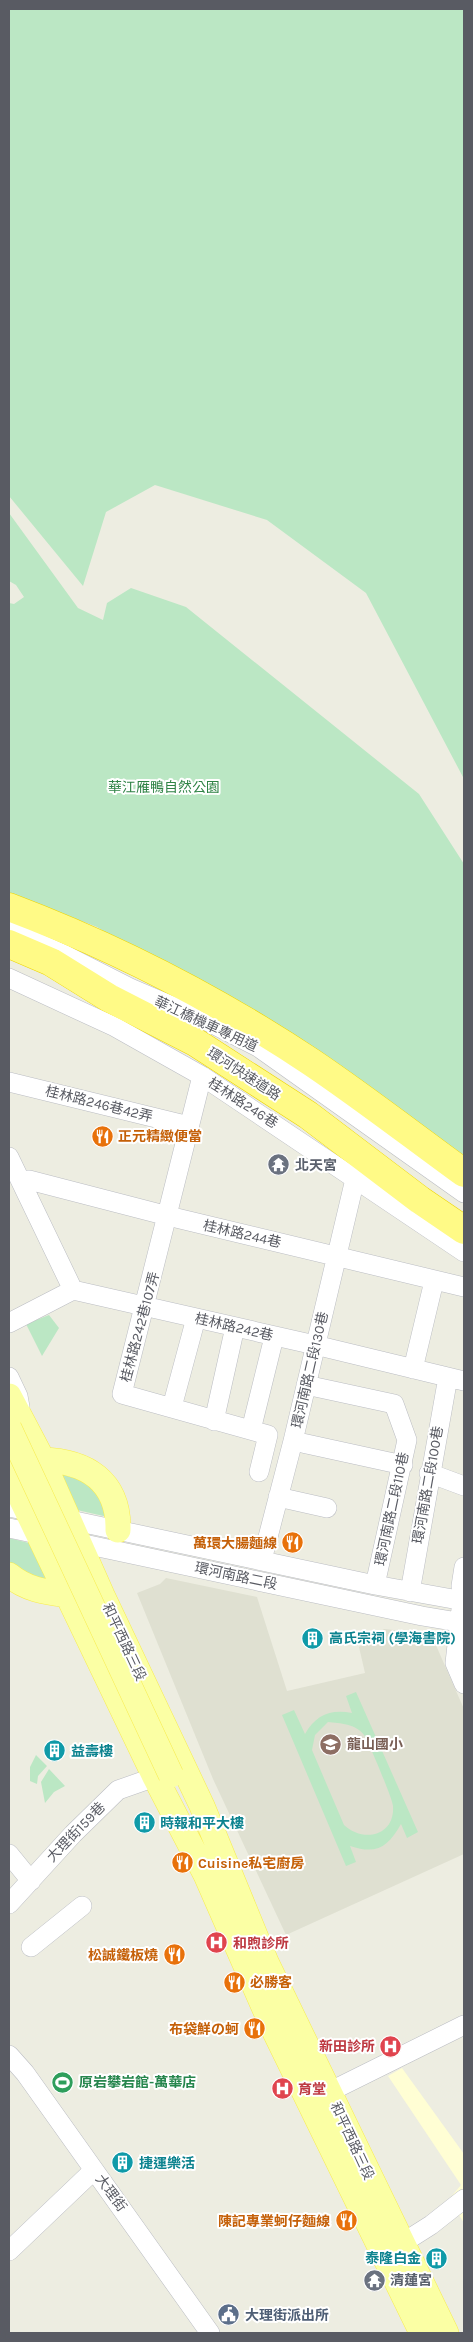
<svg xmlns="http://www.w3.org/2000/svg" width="473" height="2342" viewBox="0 0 473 2342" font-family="Karla,'Noto Sans TC','Noto Sans JP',sans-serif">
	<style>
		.commercial { fill: #fffed4 }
		.education { fill: #dfe0d1 }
		.green { fill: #bbe7c4; fill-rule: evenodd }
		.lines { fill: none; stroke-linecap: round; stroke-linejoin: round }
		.minor-casing { stroke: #bbbdc3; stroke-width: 20 }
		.major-casing { stroke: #f8ec4f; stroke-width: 26 }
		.highway-casing { stroke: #eed500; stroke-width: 29 }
		.minor { stroke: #fff; stroke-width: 19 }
		.major { stroke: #fbffa4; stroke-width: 25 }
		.highway { stroke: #fffa86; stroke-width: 28 }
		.major-bridge-casing { stroke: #f8ec4f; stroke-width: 26; stroke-linecap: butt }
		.major-bridge { stroke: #fbffa4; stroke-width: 25 }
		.labels { text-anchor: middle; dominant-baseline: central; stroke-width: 4; stroke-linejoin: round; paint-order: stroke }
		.park-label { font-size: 14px; fill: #2f8345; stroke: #fff }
		.street-label { font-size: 14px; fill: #595b63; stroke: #fff }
		.food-label { font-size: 14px; font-weight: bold; fill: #c56008; stroke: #fff; text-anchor: end }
		.worship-label { font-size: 14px; font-weight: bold; fill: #5b616d; stroke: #fff; text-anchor: start }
		.culture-label { font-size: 14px; font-weight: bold; fill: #0d838f; stroke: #fff; text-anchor: start }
		.education-label { font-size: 14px; font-weight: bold; fill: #785e54; stroke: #fff; text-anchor: start }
		.health-label { font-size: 14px; font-weight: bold; fill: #be3a42; stroke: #fff; text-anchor: start }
		.leisure-label { font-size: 14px; font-weight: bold; fill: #27864d; stroke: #fff; text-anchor: start }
		.service-label { font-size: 14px; font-weight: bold; fill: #4e5e75; stroke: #fff; text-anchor: start }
	</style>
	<rect width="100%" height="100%" fill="#edede1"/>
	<path class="commercial" d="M402,2068L464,2154V2223L449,2199L461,2185L388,2076Z"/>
	<path class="education" d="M166,1578L257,1597L287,1691L365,1673L359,1647L384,1629L431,1634L464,1709V1854L286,1935L213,1779L137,1593L160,1584Z"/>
	<path class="green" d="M9,9H464V779L366,593L267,520L155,485L106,512L83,586L9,496Z
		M9,513L78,608L103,620L107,603L131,588L186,607L419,794L464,864V1158L355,1083L97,927L9,893V603L14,604L24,597L16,585L9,581Z
		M49,1315L59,1328L42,1356L26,1324Z
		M58,1466L88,1477L108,1517L77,1510Z
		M9,1538L33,1544L50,1578L46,1586L9,1567Z
		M356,1692L418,1832L407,1838L401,1824C388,1847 377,1855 350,1846L356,1862L346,1866L282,1715L294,1710L305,1734C316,1715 330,1709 352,1713L346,1696ZM328,1722C340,1723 356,1724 364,1735C368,1740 393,1800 393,1806C395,1836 363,1843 344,1825L312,1750L315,1735Z
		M36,1755L47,1766L38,1776L37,1784L30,1781V1767Z
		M49,1769L65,1786L54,1792L45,1803L41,1782Z"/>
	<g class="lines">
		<defs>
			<path id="minor" d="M9,930L65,955L130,988L205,1020L258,1047L464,1193
				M9,978L115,1027L202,1076L464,1252
				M202,1076L122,1394L268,1435L259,1472
				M9,1082L189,1126
				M9,1157L73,1290
				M21,1181L29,1180L168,1216L464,1287
				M9,1323L73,1290L315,1345L464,1381
				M413,1369L434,1281
				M9,1377L18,1396L20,1407
				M306,1385L394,1404L407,1440L375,1585
				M172,1407L196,1318
				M214,1421L235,1327
				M251,1430L274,1337
				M293,1441L403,1465
				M429,1473L464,1486
				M278,1497L327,1508
				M9,1507L375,1585L464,1601
				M9,1528L422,1616L464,1623
				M262,1560L293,1441L355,1179
				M464,1567L461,1586L462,1600L455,1663L464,1684
				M410,1592L448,1377
				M9,1854L31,1881
				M9,1904L73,1834L118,1790L155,1777
				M31,1947L82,1906
				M9,2055L25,2073L210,2333
				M326,2104L329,2092L464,2025
				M401,2244L431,2225L464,2199
				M9,2251L94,2170"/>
			<path id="major" d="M9,1396L39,1453L102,1595L202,1806L266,1962L446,2333
				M42,1460C86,1461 119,1481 118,1530
				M9,1473L155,1777L206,1875L274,2030L422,2333
				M9,1575C27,1590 46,1592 69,1595"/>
			<path id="highway" d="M9,907C115,947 216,999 311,1062C363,1097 413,1136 464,1173
				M9,944L51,962L109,998L195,1042L308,1115L420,1200L464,1230"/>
		</defs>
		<use href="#minor" class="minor-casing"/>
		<use href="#major" class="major-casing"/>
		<use href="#highway" class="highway-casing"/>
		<use href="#minor" class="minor"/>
		<use href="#major" class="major"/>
		<use href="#highway" class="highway"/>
		<defs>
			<path id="major-bridge" d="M9,1428L171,1775"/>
		</defs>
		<use href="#major-bridge" class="major-bridge-casing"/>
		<use href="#major-bridge" class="major-bridge"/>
	</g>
	<defs>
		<symbol id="restaurant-disc" viewBox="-11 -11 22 22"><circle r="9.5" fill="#e8710a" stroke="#fff"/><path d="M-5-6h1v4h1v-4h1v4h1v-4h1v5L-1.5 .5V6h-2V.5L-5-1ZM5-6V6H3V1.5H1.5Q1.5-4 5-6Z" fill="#fff"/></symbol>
		<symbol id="temple-disc" viewBox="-11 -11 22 22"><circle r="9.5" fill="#6b7280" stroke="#fff"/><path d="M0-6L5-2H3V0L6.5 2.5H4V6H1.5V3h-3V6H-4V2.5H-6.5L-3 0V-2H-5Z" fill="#fff"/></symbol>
		<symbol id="building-disc" viewBox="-11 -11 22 22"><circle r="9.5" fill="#0f9aa8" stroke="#fff"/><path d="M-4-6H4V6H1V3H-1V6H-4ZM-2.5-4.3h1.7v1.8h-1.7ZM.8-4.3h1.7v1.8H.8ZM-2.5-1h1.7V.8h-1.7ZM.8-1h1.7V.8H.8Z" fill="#fff"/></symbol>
		<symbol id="school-disc" viewBox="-11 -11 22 22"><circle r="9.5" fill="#8d6e63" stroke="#fff"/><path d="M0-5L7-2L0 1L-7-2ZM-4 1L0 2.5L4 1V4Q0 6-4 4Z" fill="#fff"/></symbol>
		<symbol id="hospital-disc" viewBox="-11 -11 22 22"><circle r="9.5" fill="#e0444e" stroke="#fff"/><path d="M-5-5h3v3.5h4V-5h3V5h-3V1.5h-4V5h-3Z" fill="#fff"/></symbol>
		<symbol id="stadium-disc" viewBox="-11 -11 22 22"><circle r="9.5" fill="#2e9e5b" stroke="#fff"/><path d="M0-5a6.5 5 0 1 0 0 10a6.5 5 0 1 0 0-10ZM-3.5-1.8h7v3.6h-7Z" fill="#fff"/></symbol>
		<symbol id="civic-disc" viewBox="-11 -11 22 22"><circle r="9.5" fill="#5c6f8a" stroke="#fff"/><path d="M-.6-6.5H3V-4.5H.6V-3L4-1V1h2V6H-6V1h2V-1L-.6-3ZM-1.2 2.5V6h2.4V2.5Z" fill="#fff"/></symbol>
	</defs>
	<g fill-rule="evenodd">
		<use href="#restaurant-disc" x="90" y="1124" width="25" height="25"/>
		<use href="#temple-disc" x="266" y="1152" width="25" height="25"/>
		<use href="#restaurant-disc" x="280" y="1530" width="25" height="25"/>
		<use href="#building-disc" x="300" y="1626" width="25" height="25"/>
		<use href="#school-disc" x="318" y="1732" width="25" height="25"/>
		<use href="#building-disc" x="42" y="1738" width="25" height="25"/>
		<use href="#building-disc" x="132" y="1810" width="25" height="25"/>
		<use href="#restaurant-disc" x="170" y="1850" width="25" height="25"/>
		<use href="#hospital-disc" x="204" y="1930" width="25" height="25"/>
		<use href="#restaurant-disc" x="162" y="1942" width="25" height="25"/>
		<use href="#restaurant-disc" x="222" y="1970" width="25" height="25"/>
		<use href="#restaurant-disc" x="242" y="2016" width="25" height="25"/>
		<use href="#hospital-disc" x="378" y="2034" width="25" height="25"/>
		<use href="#stadium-disc" x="50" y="2070" width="25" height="25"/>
		<use href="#hospital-disc" x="270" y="2076" width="25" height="25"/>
		<use href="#building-disc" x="110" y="2150" width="25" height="25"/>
		<use href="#restaurant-disc" x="334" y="2208" width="25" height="25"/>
		<use href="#building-disc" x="424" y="2246" width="25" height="25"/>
		<use href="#temple-disc" x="362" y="2268" width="25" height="25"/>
		<use href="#civic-disc" x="216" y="2302" width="25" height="25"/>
	</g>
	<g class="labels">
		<g class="park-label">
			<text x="164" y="787">華江雁鴨自然公園</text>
		</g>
		<g class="street-label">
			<text transform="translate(206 1024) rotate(25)">華江橋機車專用道</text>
			<text transform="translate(244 1074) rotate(33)">環河快速道路</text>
			<text transform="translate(243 1103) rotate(33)">桂林路246巷</text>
			<text transform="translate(99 1104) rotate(14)">桂林路246巷42弄</text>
			<text transform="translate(242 1234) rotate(13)">桂林路244巷</text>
			<text transform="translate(140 1327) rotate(-75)">桂林路242巷107弄</text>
			<text transform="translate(234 1327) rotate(13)">桂林路242巷</text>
			<text transform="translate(310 1370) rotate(-77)">環河南路二段130巷</text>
			<text transform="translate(428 1485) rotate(-80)">環河南路二段100巷</text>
			<text transform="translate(392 1509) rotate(-78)">環河南路二段110巷</text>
			<text transform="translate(236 1576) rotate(12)">環河南路二段</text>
			<text transform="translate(124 1642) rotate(65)">和平西路三段</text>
			<text transform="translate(76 1832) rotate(-46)">大理街159巷</text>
			<text transform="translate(352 2141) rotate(65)">和平西路三段</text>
			<text transform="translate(111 2193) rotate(54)">大理街</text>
		</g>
		<g class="food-label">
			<text x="118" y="1136" text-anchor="start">正元精緻便當</text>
			<text x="277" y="1543">萬環大腸麵線</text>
			<text x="198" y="1863" text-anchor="start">Cuisine私宅廚房</text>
			<text x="158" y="1955">松誠鐵板燒</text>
			<text x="250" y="1982" text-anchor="start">必勝客</text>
			<text x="239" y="2029">布袋鮮の蚵</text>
			<text x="330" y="2221">陳記專業蚵仔麵線</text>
		</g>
		<g class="worship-label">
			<text x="295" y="1165">北天宮</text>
			<text x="390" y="2280">清蓮宮</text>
		</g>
		<g class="culture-label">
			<text x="329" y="1638">高氏宗祠 (學海書院)</text>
			<text x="71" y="1751">益壽樓</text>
			<text x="160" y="1823">時報和平大樓</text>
			<text x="139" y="2163">捷運樂活</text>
			<text x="421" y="2258" text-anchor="end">泰隆白金</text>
		</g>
		<g class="education-label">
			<text x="347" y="1744">龍山國小</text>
		</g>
		<g class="health-label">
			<text x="233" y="1943">和煦診所</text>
			<text x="375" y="2046" text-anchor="end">新田診所</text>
			<text x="298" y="2089">育堂</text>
		</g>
		<g class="leisure-label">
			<text x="79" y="2082">原岩攀岩館-萬華店</text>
		</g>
		<g class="service-label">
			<text x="245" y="2315">大理街派出所</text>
		</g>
	</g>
	<rect width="473" height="2342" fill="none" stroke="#595b63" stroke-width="20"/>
</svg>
